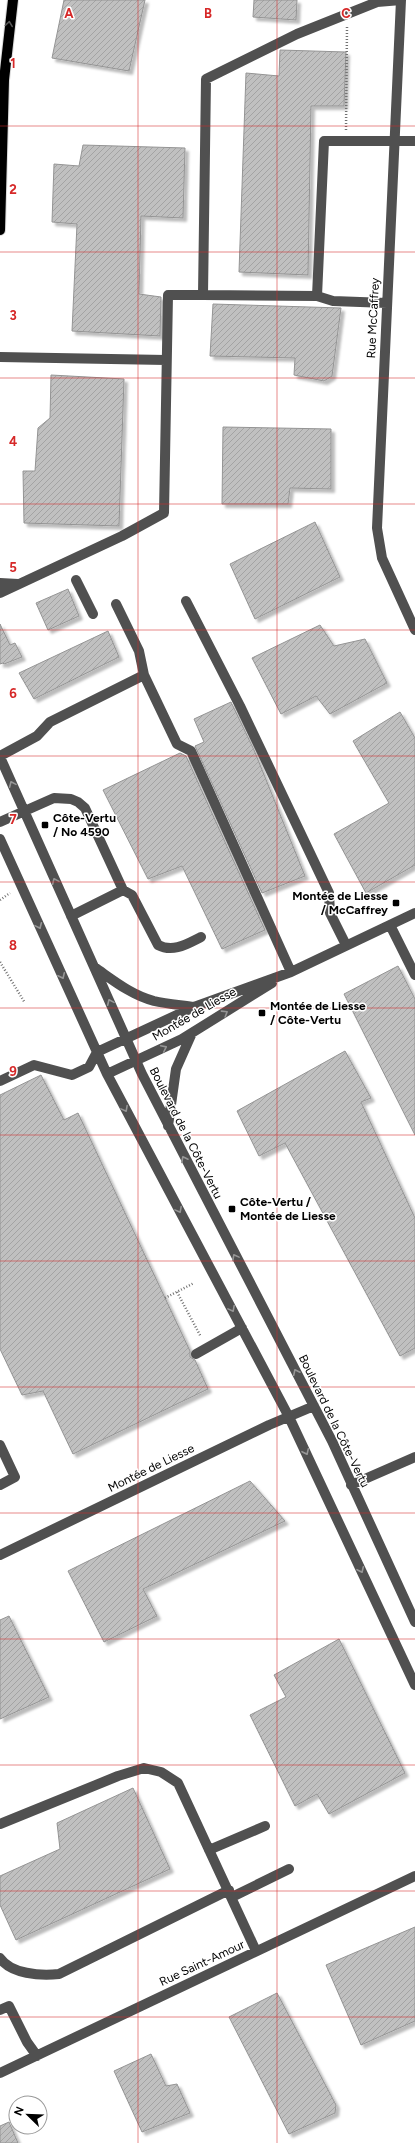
<svg xmlns="http://www.w3.org/2000/svg" width="415" height="2143" viewBox="0 0 415 2143" font-family="Figtree,sans-serif">
	<style>
		.building { fill: url(#building-hatch); stroke: #949494; filter: url(#shadow) }
		.lines { fill: none; stroke-linecap: round; stroke-linejoin: round }
		.major-casing { stroke: #dbdbdb; stroke-width: 12 }
		.path { stroke: #727272; stroke-width: 2.5; stroke-dasharray: 1 2; stroke-linecap: butt }
		.minor { stroke: #505050; stroke-width: 10 }
		.major { stroke: #000; stroke-width: 10 }
		.oneway { stroke: #595959 }
		.oneway2 { stroke: #969696 }
		.grid { fill: none; stroke: #d62828; stroke-width: 1; stroke-opacity: 0.55 }
		.poi-dot { fill: #000; stroke: #fff; stroke-width: 1.5 }
		.labels { text-anchor: middle; dominant-baseline: central; stroke-width: 3; stroke-linejoin: round; paint-order: stroke }
		.street-label { font-size: 12px; fill: #000; stroke: #fff }
		.poi-label { font-size: 12px; font-weight: bold; fill: #000; stroke: #fff; text-anchor: start }
		.grid-label { font-size: 13px; text-anchor: middle; font-weight: bold; fill: #d62828; stroke: #fff; stroke-width: 3; stroke-linejoin: round; paint-order: stroke }
	</style>
	<defs>
		<pattern id="building-hatch" width="6" height="6" patternUnits="userSpaceOnUse"><rect width="6" height="6" fill="#c0c0c0"/><path d="M-1 1l2-2M0 6l6-6M5 7l2-2" fill="none" stroke="#a3a3a3"/></pattern>
		<filter id="shadow"><feDropShadow dx="3.5" dy="3.5" stdDeviation="1" flood-color="#0004"/></filter>
	</defs>
	<rect width="100%" height="100%" fill="#fff"/>
	<path class="building" d="M64,0H145L129,71L52,58Z
		M254,0H297L296,20L253,17Z
		M280,50L346,52L344,106H311L308,275L239,272L246,73L279,76Z
		M83,145L185,148L183,218L141,216L139,294L161,297L160,336L72,331L77,224L52,222L54,164L79,166Z
		M213,304L341,308L332,376L324,381L294,375L295,358L210,356Z
		M51,375L124,379L119,526L24,523L23,471H35L38,428L50,418Z
		M223,427L331,429V489L290,488L288,504H222Z
		M315,522L340,577L255,619L230,564Z
		M68,589L79,616L48,630L36,603Z
		M0,624L10,645L15,643L22,657L4,664L3,663L0,664Z
		M320,625L334,646L365,639L387,683L330,714L316,696L281,714L252,658Z
		M108,631L119,657L34,699L19,673Z
		M231,702L254,750L305,876L262,893L195,746L204,742L194,719Z
		M400,712L415,738V865L366,893L334,834L389,803L353,741Z
		M180,753L186,756L265,930L222,949L182,866L148,879L103,790Z
		M398,966L415,999V1135L344,994Z
		M345,1051L371,1098L361,1102L415,1218V1348L400,1356L285,1143L259,1156L237,1111Z
		M41,1075L64,1120L78,1113L190,1351V1357L195,1360L208,1389L73,1454L43,1391L22,1395L0,1349V1095Z
		M250,1481L285,1521L143,1589L157,1616L104,1642L68,1571Z
		M9,1616L49,1697L0,1719V1620Z
		M339,1639L405,1773L329,1814L317,1794L295,1806L250,1715L286,1697L274,1675Z
		M133,1788L170,1869L16,1940L0,1905V1876L60,1849L57,1823Z
		M415,1927V2021L361,2045L326,1965Z
		M277,1993L336,2105L335,2113L289,2134L229,2017Z
		M151,2054L166,2086L177,2084L190,2113L142,2132L114,2071Z
		M9,2122L18,2143H0V2126Z"/>
	<g class="lines">
		<defs>
			<path id="major" d="M0,230L4,80L13,0"/>
		</defs>
		<use href="#major" class="major-casing"/>
		<path class="path" d="M346,130L347,27
			M0,900L10,893
			M0,962L25,1003
			M177,1292L201,1337
			M165,1298L194,1283"/>
		<path class="minor" d="M401,0L377,528L382,558L415,630
			M317,296L203,295L206,79L297,34L377,2L401,0
			M387,303L333,301L317,296L324,141H415
			M0,357L166,360
			M76,580L93,614
			M0,583L18,584
			M0,593L122,536L164,513L168,295H203
			M186,601L240,706L329,893L330,913L346,945
			M116,604L139,651L144,675L177,744L191,751L291,972
			M0,756L37,736L50,722L144,675
			M0,757L142,1074L332,1441L415,1622
			M0,822L54,798L71,799L78,802L85,808L123,890L71,916
			M0,839L107,1074L289,1417L415,1685
			M123,890L132,895L158,945C173,953 187,944 201,937
			M390,925L415,975
			M94,967C113,980 131,995 154,1001C167,1004 181,1005 194,1007
			M97,1052L194,1007L291,972L415,913
			M107,1074L182,1039L272,983
			M0,1081L34,1065L72,1075L89,1067L97,1052
			M168,1126L176,1069L192,1033
			M196,1354L242,1328
			M0,1445L15,1477L0,1485
			M351,1485L415,1457
			M0,1555L269,1425L314,1406
			M0,1824L118,1776L144,1768L161,1772L178,1783L256,1951
			M209,1850L265,1826
			M232,1897L289,1869
			M0,1958C11,1974 40,1976 59,1974L229,1890
			M0,2010L9,2006L27,2042L37,2056
			M0,2073L415,1876"/>
		<use href="#major" class="major"/>
	</g>
	<defs><path id="oneway-chevron" d="M-2-3.5L2.5 0L-2 3.5" fill="none" stroke-width="1.6" stroke-linecap="round" stroke-linejoin="round"/></defs>
	<use class="oneway" href="#oneway-chevron" transform="translate(9 24) rotate(-82)"/>
	<g class="oneway2">
		<use href="#oneway-chevron" transform="translate(12 784) rotate(-114)"/>
		<use href="#oneway-chevron" transform="translate(55 881) rotate(-114)"/>
		<use href="#oneway-chevron" transform="translate(39 926) rotate(66)"/>
		<use href="#oneway-chevron" transform="translate(62 976) rotate(65)"/>
		<use href="#oneway-chevron" transform="translate(110 1002) rotate(-114)"/>
		<use href="#oneway-chevron" transform="translate(225 1013) rotate(-32)"/>
		<use href="#oneway-chevron" transform="translate(164 1048) rotate(-26)"/>
		<use href="#oneway-chevron" transform="translate(125 1109) rotate(62)"/>
		<use href="#oneway-chevron" transform="translate(184 1159) rotate(-117)"/>
		<use href="#oneway-chevron" transform="translate(179 1210) rotate(62)"/>
		<use href="#oneway-chevron" transform="translate(235 1257) rotate(-118)"/>
		<use href="#oneway-chevron" transform="translate(232 1309) rotate(62)"/>
		<use href="#oneway-chevron" transform="translate(296 1372) rotate(-116)"/>
		<use href="#oneway-chevron" transform="translate(306 1452) rotate(65)"/>
		<use href="#oneway-chevron" transform="translate(361 1570) rotate(65)"/>
	</g>
	<path class="grid" d="M138,0V2143M277,0V2143M0,126H415M0,252H415M0,378H415M0,504H415M0,630H415M0,756H415M0,882H415M0,1008H415M0,1135H415M0,1261H415M0,1387H415M0,1513H415M0,1639H415M0,1765H415M0,1891H415M0,2017H415"/>
	<g class="poi-dot">
		<rect x="41" y="821" width="8" height="8" rx="2"/>
		<rect x="392" y="899" width="8" height="8" rx="2"/>
		<rect x="258" y="1009" width="8" height="8" rx="2"/>
		<rect x="228" y="1205" width="8" height="8" rx="2"/>
	</g>
	<g class="labels">
		<g class="street-label">
			<text transform="translate(373 318) rotate(-87)">Rue McCaffrey</text>
			<text transform="translate(194 1014) rotate(-30)">Montée de Liesse</text>
			<text transform="translate(186 1133) rotate(63)">Boulevard de la Côte-Vertu</text>
			<text transform="translate(334 1421) rotate(64)">Boulevard de la Côte-Vertu</text>
			<text transform="translate(151 1468) rotate(-26)">Montée de Liesse</text>
			<text transform="translate(202 1963) rotate(-25)">Rue Saint-Amour</text>
		</g>
		<g class="poi-label">
			<text x="53" y="818">Côte-Vertu<tspan x="53" dy="14">/ No 4590</tspan></text>
			<text x="388" y="896" text-anchor="end">Montée de Liesse<tspan x="388" dy="14">/ McCaffrey</tspan></text>
			<text x="270" y="1006">Montée de Liesse<tspan x="270" dy="14">/ Côte-Vertu</tspan></text>
			<text x="240" y="1202">Côte-Vertu /<tspan x="240" dy="14">Montée de Liesse</tspan></text>
		</g>
	</g>
	<g class="grid-label">
		<text x="69" y="18">A</text>
		<text x="208" y="18">B</text>
		<text x="346" y="18">C</text>
		<text x="13" y="68">1</text>
		<text x="13" y="194">2</text>
		<text x="13" y="320">3</text>
		<text x="13" y="446">4</text>
		<text x="13" y="572">5</text>
		<text x="13" y="698">6</text>
		<text x="13" y="824">7</text>
		<text x="13" y="950">8</text>
		<text x="13" y="1076">9</text>
	</g>
	<g transform="translate(28 2115) rotate(293)"><circle r="19" fill="#ffffff" stroke="#999999"/>
	<path d="M0-3L7 15L0 10L-7 15Z" fill="#000000"/>
	<text y="-6" font-size="11" font-weight="bold" text-anchor="middle" fill="#000000">N</text>
	</g>
</svg>
